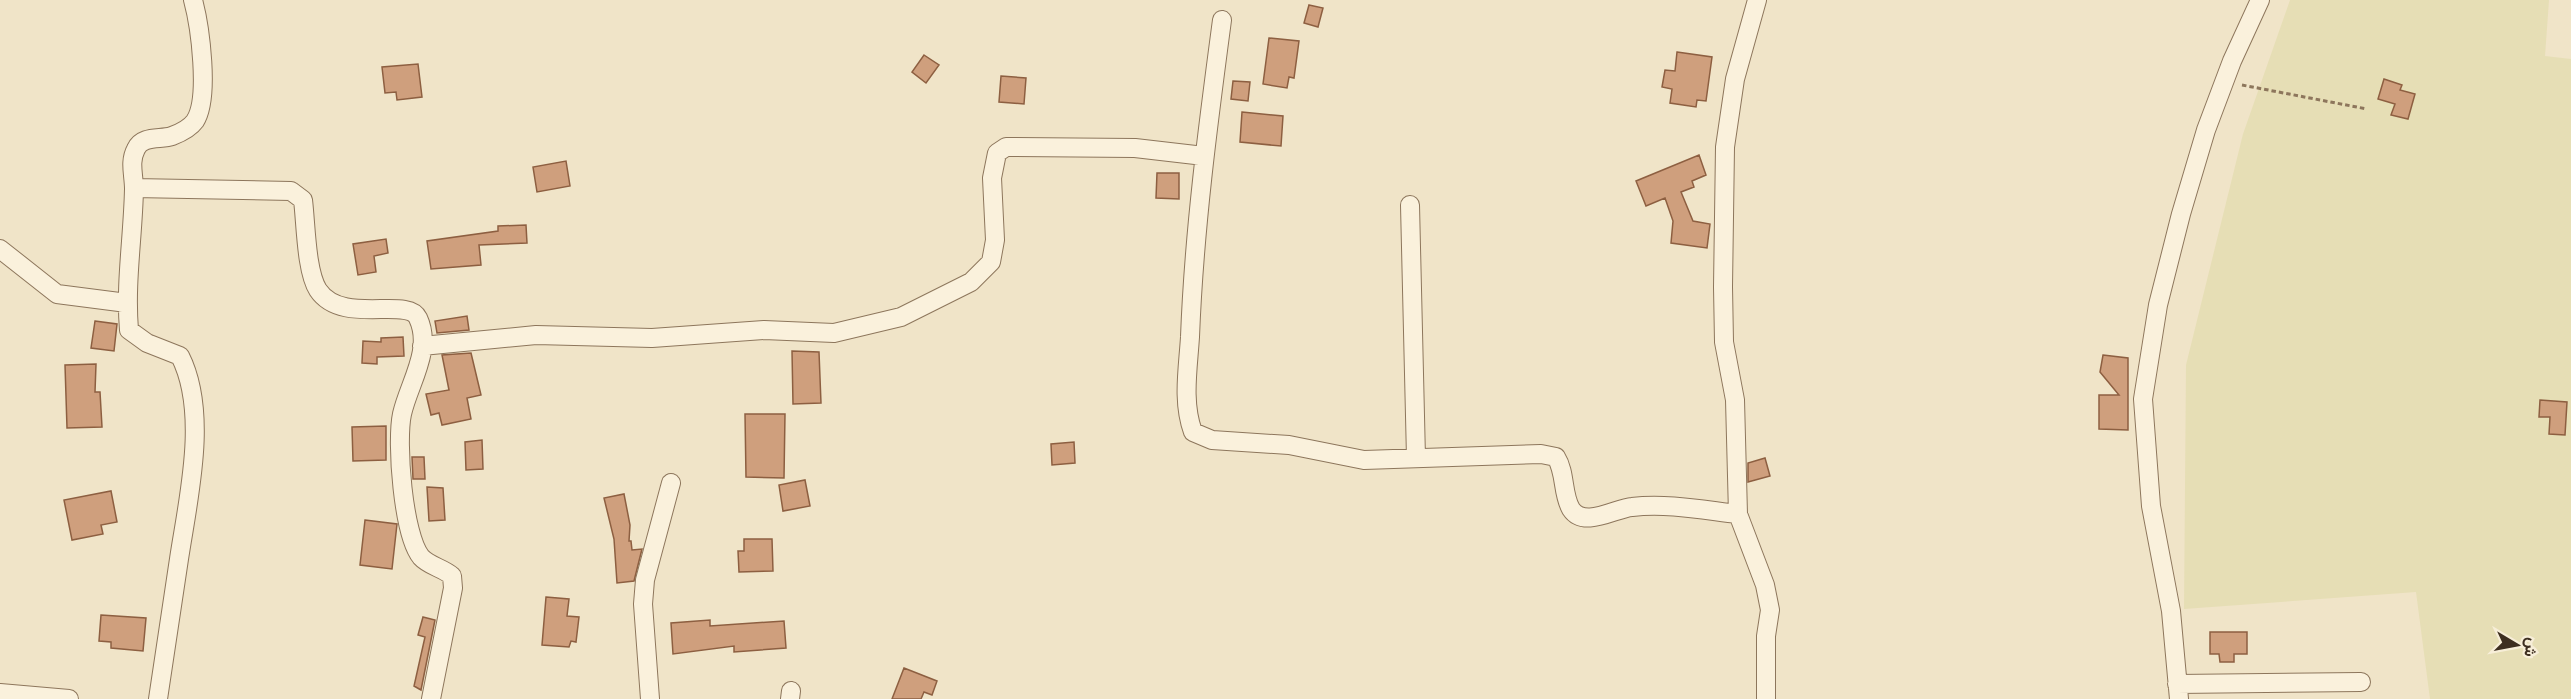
<svg xmlns="http://www.w3.org/2000/svg" width="2571" height="699" viewBox="0 0 2571 699" font-family="'IBM Plex Serif',Vazirmatn,serif">
	<style>
		.farmland { fill: #e6deb5 }
		.building { fill: #cf9f7d; stroke: #8d5f41; stroke-width: 1.5 }
		.lines { fill: none; stroke-linecap: round; stroke-linejoin: round }
		.street-casing { stroke: #8d765c; stroke-width: 20 }
		.path { stroke: #8d765c; stroke-width: 3; stroke-dasharray: 4.5 3; stroke-linecap: butt }
		.street { stroke: #faf1dc; stroke-width: 18 }
	</style>
	<rect width="100%" height="100%" fill="#f0e4c8"/>
	<path class="farmland" d="M2290,0H2549L2545,56L2571,59V699H2430L2416,592L2184,609L2186,365L2243,134Z"/>
	<path class="building" d="M1309,5L1323,8L1318,27L1304,23Z
		M1269,38L1299,41L1294,78L1289,77L1287,88L1263,84Z
		M1677,52L1712,57L1706,101L1697,100L1696,107L1670,103L1672,89L1662,87L1665,70L1675,71Z
		M924,55L939,65L926,83L912,72Z
		M418,64L422,97L397,100L396,92L385,93L382,67Z
		M1001,76L1026,78L1024,104L999,102Z
		M2384,79L2402,85L2400,90L2415,94L2408,119L2391,115L2395,104L2378,99Z
		M1233,81L1250,82L1248,101L1231,99Z
		M1242,112L1283,116L1281,146L1240,142Z
		M1699,155L1706,175L1692,181L1694,187L1681,192L1693,221L1710,224L1707,248L1671,243L1673,221L1665,198L1646,206L1636,181Z
		M566,161L570,186L537,192L533,167Z
		M1157,173H1179V199L1156,198Z
		M526,225L527,243L479,245L481,265L431,269L427,241L498,231V226Z
		M386,239L388,253L374,256L376,272L358,275L353,244Z
		M467,316L469,330L437,333L435,321Z
		M95,321L117,324L114,351L91,348Z
		M403,337L404,356L377,357V364L362,363L363,341L381,342V338Z
		M792,351L819,352L821,403L793,404Z
		M471,353L481,395L467,398L471,419L442,425L439,413L431,415L426,394L449,390L442,355Z
		M2103,355L2128,358V430L2099,429V395H2119L2100,372Z
		M96,364L95,392H100L102,427L67,428L65,365Z
		M2540,400L2567,402L2565,435L2549,434L2550,417H2539Z
		M745,414H785L784,478L746,477Z
		M386,426V460L353,461L352,427Z
		M482,440L483,469L466,470L465,442Z
		M1074,442L1075,463L1052,465L1051,444Z
		M412,457H424L425,479H413Z
		M1765,458L1770,476L1748,482V463Z
		M805,480L810,506L783,511L779,485Z
		M427,487L443,488L445,520L429,521Z
		M111,491L117,522L101,525L103,534L72,540L64,500Z
		M624,494L630,525L629,541H631L632,550L642,549L634,581L617,583L614,539L604,498Z
		M365,520L397,524L392,569L360,565Z
		M744,539H772L773,571L739,572L738,551H744Z
		M546,597L569,599L567,616L579,617L576,642L571,641L569,647L542,645Z
		M101,615L146,618L143,651L111,648V642L99,641Z
		M423,617L435,620L421,690L414,686L425,637L418,635Z
		M710,620V626L784,621L786,648L734,652V646L673,654L671,623Z
		M2210,632H2247V654H2234V662H2220L2219,654H2210Z
		M904,668L937,681L932,695L924,692L921,699H892Z"/>
	<g class="lines">
		<defs>
			<path id="street" d="M1757,0L1735,79L1725,147L1723,287L1724,342L1735,400L1738,514L1765,585L1770,610L1766,636V699
				M1222,20C1208,125 1194,231 1190,337C1188,369 1182,402 1193,432L1212,440L1289,445L1364,460L1541,454L1556,457C1566,473 1562,494 1571,509C1584,529 1616,508 1632,507C1667,503 1703,510 1738,514
				M134,188L291,191L303,200C306,224 306,271 318,290C342,326 408,296 418,318C433,350 409,383 402,414C396,442 403,535 421,557C429,566 443,568 452,576L453,588L431,699
				M1410,205L1416,458
				M0,249L57,294L127,303
				M422,346L536,335L652,338L764,330L834,333L901,317L971,282L991,262L995,240L992,178L997,153L1006,147L1135,148L1204,156
				M2177,684L2361,682
				M0,693L69,699
				M158,699C165,652 172,606 179,559C188,499 209,413 180,356L147,343L129,330C125,283 133,237 134,189C134,175 129,162 136,149C142,135 161,140 172,136C180,133 190,128 195,121C210,98 200,26 193,0
				M650,699L643,604L645,580L671,483
				M790,699L791,691
				M2179,699L2171,611L2151,506L2143,399L2158,305L2181,214L2206,130L2232,61L2260,0"/>
		</defs>
		<use href="#street" class="street-casing"/>
		<path class="path" d="M2242,85L2367,109"/>
		<use href="#street" class="street"/>
	</g>
	<g transform="translate(2517 645) rotate(100)" stroke="#f7eed8" stroke-width="4.5" paint-order="stroke">
	<path d="M0-4.5L10 22L0 15L-10 22Z" fill="#3d2e20"/>
	<text y="-9" font-size="16" font-weight="bold" text-anchor="middle" fill="#3d2e20">ش</text>
	</g>
</svg>
